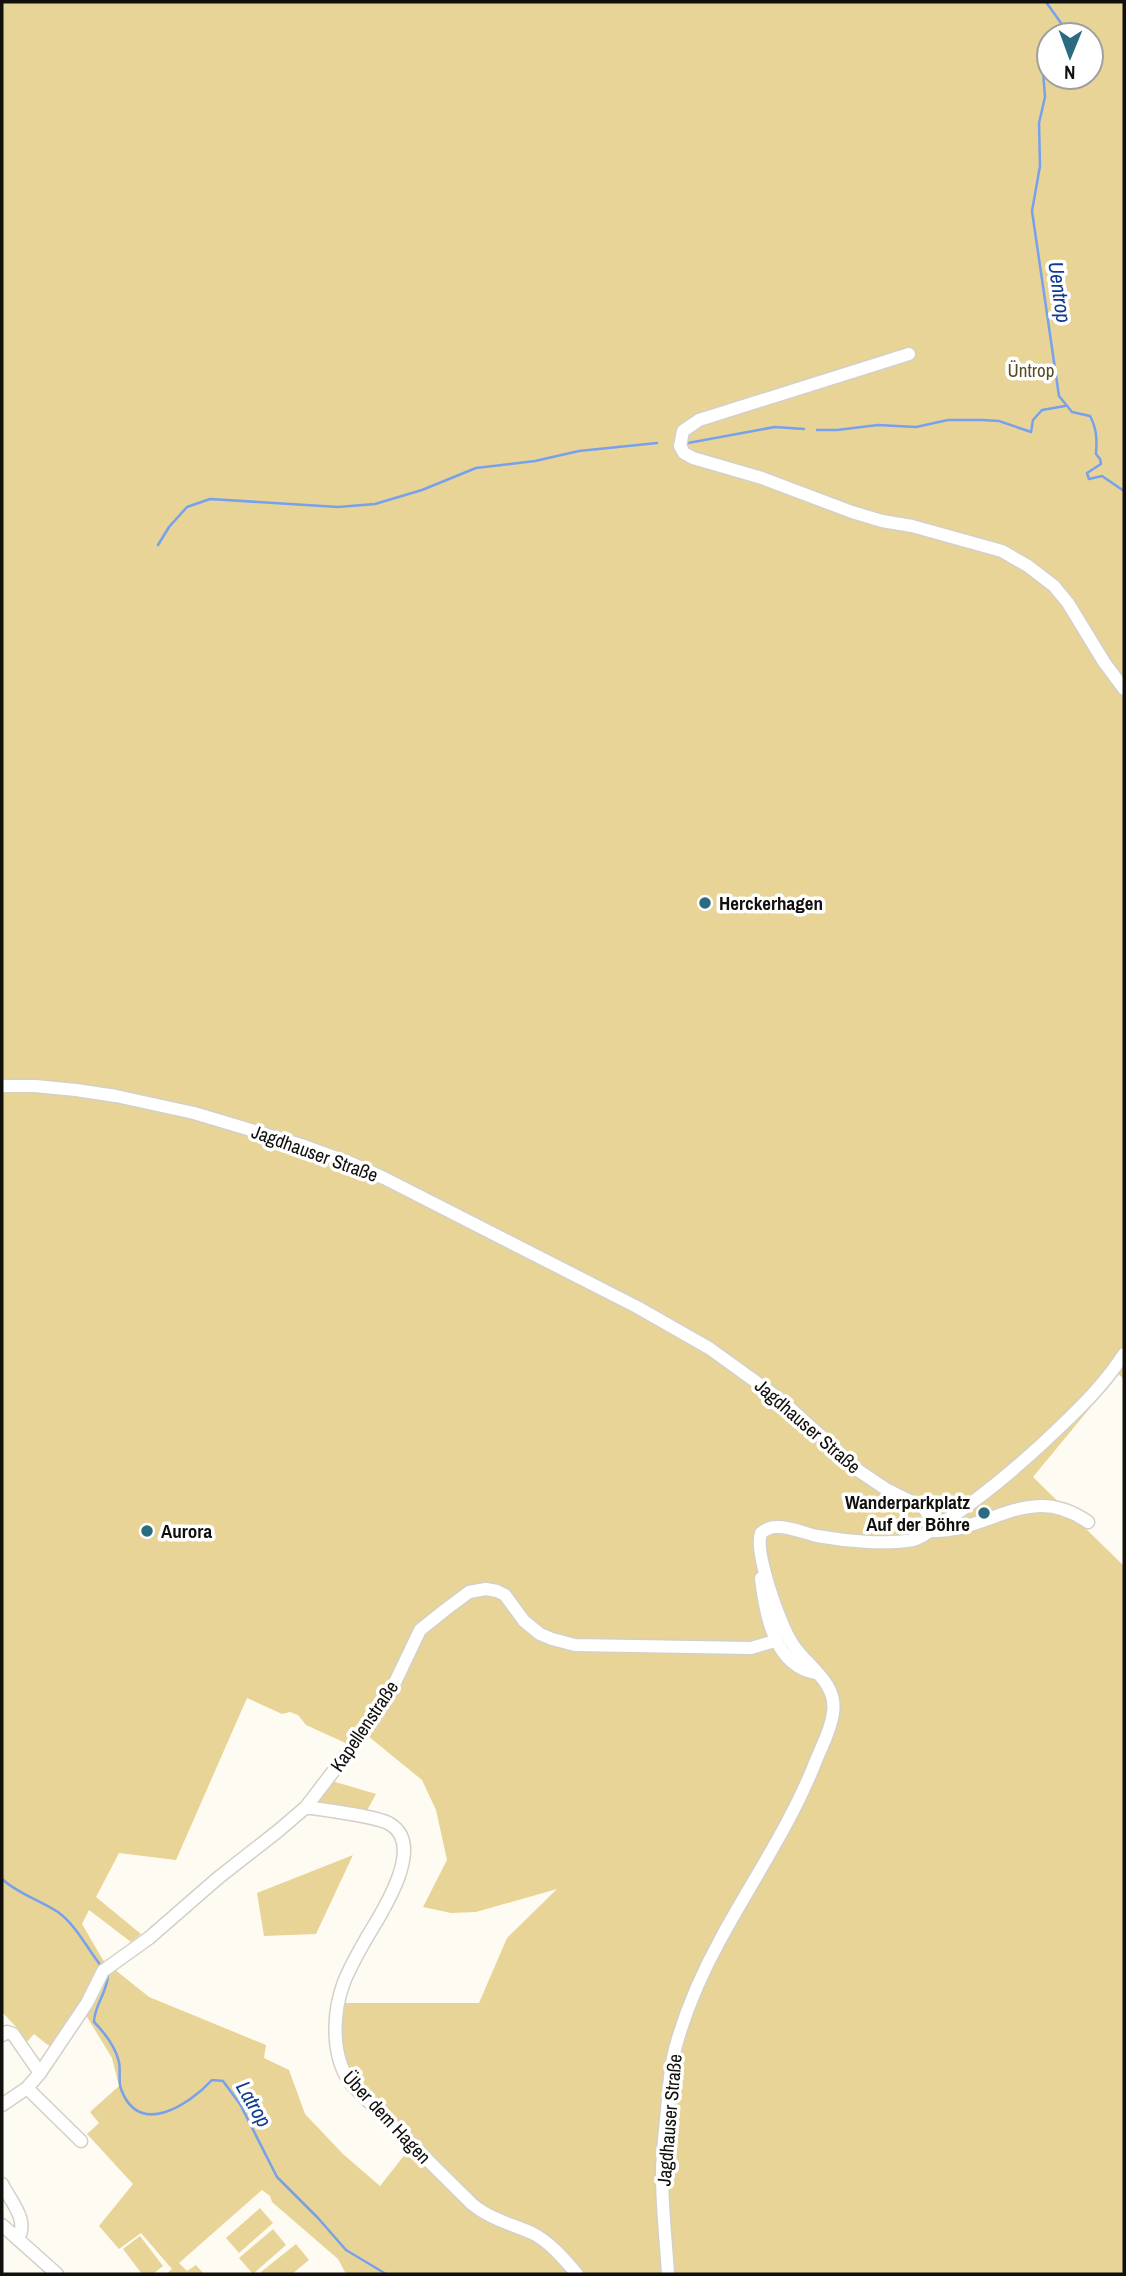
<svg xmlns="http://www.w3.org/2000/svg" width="1126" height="2276" viewBox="0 0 1126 2276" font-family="'Archivo Narrow',sans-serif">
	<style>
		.green { fill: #e8d497; fill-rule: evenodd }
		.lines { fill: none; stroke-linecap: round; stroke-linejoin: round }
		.stream { stroke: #77a1ec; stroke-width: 2.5 }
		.minor-casing { stroke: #d3d0c7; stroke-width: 15 }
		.minor { stroke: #fff; stroke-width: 12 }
		.poi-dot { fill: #2b6b7f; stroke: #fff; stroke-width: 2.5 }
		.labels { text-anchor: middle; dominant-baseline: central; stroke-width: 7; stroke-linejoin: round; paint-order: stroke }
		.park-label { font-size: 19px; fill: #584b23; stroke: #fff }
		.poi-label { font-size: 19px; font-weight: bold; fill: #11100d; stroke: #fff; text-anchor: start }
		.street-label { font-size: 19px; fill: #11100d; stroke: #fff }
		.water-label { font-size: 21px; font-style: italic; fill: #0e3c92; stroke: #fff }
	</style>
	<rect width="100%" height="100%" fill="#fefbf2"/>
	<path class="green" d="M2,2H1124V1379L1118,1374L1033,1477L1124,1566V2274H346L338,2259L272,2202L270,2196L262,2190L179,2263L187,2271L196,2265L204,2274H166L172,2269L141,2233L119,2249L99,2226L133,2184L87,2134L99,2123L90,2112L119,2086L112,2058L81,2007L53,2049L34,2034L25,2044L18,2029L2,2012ZM1049,35H1091V77H1049ZM247,1698L282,1714L290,1712L298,1715L306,1725L350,1745L363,1732L422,1780L436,1810L447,1860L423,1907L451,1913L476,1912L557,1889L507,1938L479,2003H345C343,2021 337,2044 343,2062C351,2088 395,2123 414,2143L380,2186L343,2154L305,2114L289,2070L264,2058L266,2045L149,1997L103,1960L82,1924L89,1910L131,1942L141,1934L96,1897L119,1853L176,1860Z
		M332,1781L376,1794L365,1814L313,1804Z
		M353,1855L316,1934L264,1936L257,1893Z
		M260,2208L273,2223L239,2253L226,2238Z
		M273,2229L286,2245L253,2274L239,2258Z
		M140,2236L163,2266L153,2274H142L123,2249Z
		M296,2244L309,2260L292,2274H262L261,2272Z"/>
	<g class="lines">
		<path class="stream" d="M1046,2L1061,23L1055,35
			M1049,45L1042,59L1045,97L1039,123L1040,166L1032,211L1059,396L1072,412L1090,416C1097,429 1097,440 1096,454L1100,459L1101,464L1087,473L1089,479L1102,476L1124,491
			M817,430H837L878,425L916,427L948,420H982L999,421L1031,432L1033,420L1042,410L1065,406
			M688,443L775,427L804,429
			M158,545L169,527L187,507L210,499L338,507L375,504L422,490L476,468L535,461L579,451L657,443
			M2,1879C18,1894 40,1900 58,1912C77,1926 88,1950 102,1967
			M108,1974C108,1992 94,2005 94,2022C105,2033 115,2046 119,2062C121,2071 118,2081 121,2089C139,2138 189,2105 212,2080L223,2081L240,2104L277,2177L318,2218L346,2250L386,2274"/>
		<defs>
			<path id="minor" d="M909,354L699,420L683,431L680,446L684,453L693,458L762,478L852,512L882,521L912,526L1002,551L1028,566L1054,586L1068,603L1104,662L1124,689
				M2,1086H35L76,1090L116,1096L194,1113L301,1145L353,1164L384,1178L637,1307L709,1348L781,1400L859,1471L886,1489L924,1508L931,1520L929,1531
				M933,1531C990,1532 1029,1481 1088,1522
				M761,1578C765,1613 774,1666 816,1673
				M306,1807C324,1810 377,1816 390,1824C427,1846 380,1915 366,1939C358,1953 350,1967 344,1982C332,2014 331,2058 352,2085L472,2204C490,2219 511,2224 532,2233C550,2242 564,2259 577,2274
				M2,2035L7,2032L13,2034L40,2073
				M27,2088L81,2141
				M2,2105L27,2088L40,2073L87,2003L103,1971L149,1938L218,1878L278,1831L306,1807L371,1722L390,1693L420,1630L445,1610L469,1592L486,1589L497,1591L505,1595L524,1621L540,1634L552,1639L575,1645L751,1648L775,1641
				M2,2184C11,2202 29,2220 18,2239
				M2,2225L57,2274
				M668,2274C666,2241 662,2207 662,2174C662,2153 665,2131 667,2110C669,2088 670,2064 677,2042C687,2007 702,1973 720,1940C753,1879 792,1823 817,1758C823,1744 831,1729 833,1713C838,1682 806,1666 792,1643C780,1625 754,1552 761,1533C766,1529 770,1527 776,1527C789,1526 804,1533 817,1536C845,1541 886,1545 913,1540C921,1538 925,1534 932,1530C979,1500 1021,1465 1061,1426C1084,1404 1106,1382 1124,1354"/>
		</defs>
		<use href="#minor" class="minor-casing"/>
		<use href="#minor" class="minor"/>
	</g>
	<g class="poi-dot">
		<circle cx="705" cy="903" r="7"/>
		<circle cx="984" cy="1513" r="7"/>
		<circle cx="147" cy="1531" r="7"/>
	</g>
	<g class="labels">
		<g class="park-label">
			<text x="1031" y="370">Üntrop</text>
		</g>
		<g class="poi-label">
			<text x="719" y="903">Herckerhagen</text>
			<text x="970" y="1502" text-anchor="end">Wanderparkplatz<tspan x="970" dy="22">Auf der Böhre</tspan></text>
			<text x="161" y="1531">Aurora</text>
		</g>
		<g class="street-label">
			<text transform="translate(315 1153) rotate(20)">Jagdhauser Straße</text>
			<text transform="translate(808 1426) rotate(41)">Jagdhauser Straße</text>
			<text transform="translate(364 1726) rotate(-56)">Kapellenstraße</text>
			<text transform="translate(387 2117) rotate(47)">Über dem Hagen</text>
			<text transform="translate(669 2120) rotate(-85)">Jagdhauser Straße</text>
		</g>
		<g class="water-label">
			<text transform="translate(1060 292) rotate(82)">Uentrop</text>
			<text transform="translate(254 2104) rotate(60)">Latrop</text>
		</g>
	</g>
	<rect width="1126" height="2276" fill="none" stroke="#11100d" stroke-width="7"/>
	<g transform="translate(1070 56) rotate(181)"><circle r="33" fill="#ffffff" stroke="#a09f9e" stroke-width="2"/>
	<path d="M0-5L12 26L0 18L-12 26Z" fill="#2b6b7f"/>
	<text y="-10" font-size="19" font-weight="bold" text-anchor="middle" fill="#11100d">N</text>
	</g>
</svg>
